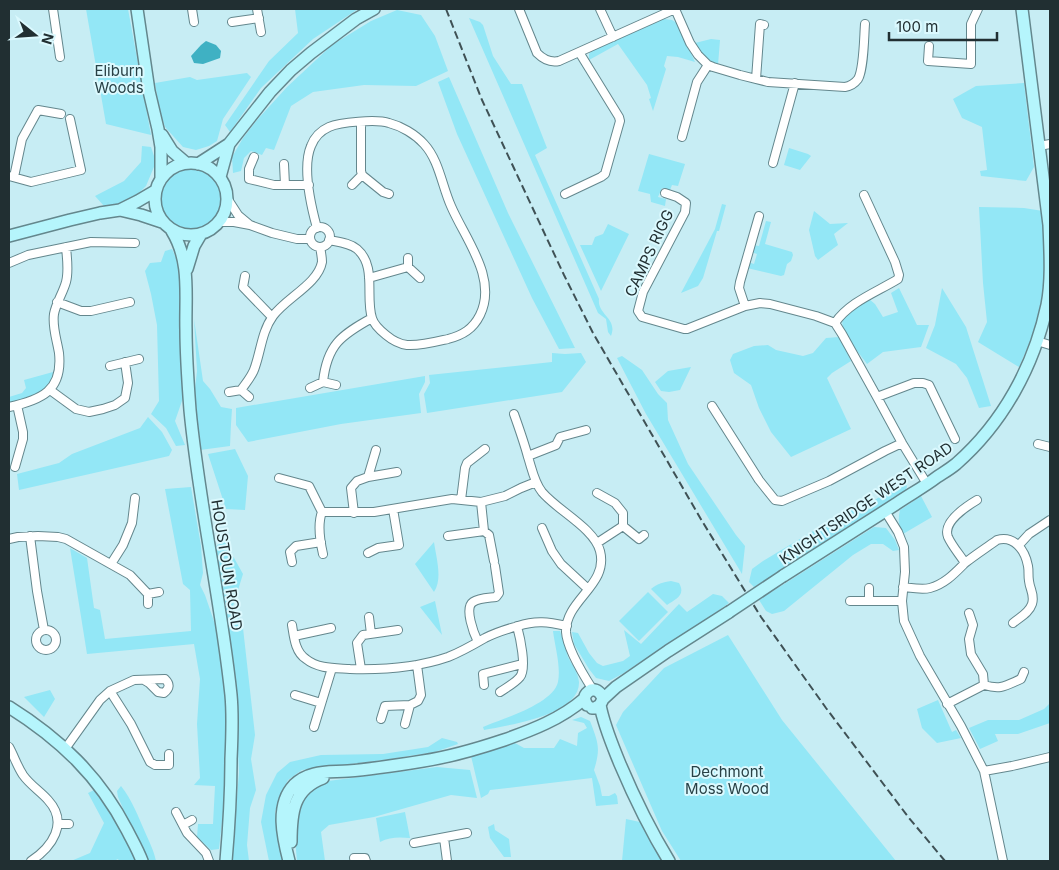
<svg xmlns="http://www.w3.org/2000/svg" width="1059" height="870" viewBox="0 0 1059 870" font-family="Inter,sans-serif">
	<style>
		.green { fill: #93e7f6 }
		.water { fill: #3fb1c3 }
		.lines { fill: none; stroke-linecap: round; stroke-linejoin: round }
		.street-casing { stroke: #64878d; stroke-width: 10 }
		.secondary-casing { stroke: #64878d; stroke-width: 14 }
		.street { stroke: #fff; stroke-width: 8 }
		.secondary { stroke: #b5f5fc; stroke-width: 11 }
		.rail { stroke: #3f5155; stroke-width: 2; stroke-dasharray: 8 4; stroke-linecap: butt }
		.secondary-bridge-casing { stroke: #64878d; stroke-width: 14; stroke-linecap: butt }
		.secondary-bridge { stroke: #b5f5fc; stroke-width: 11 }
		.labels { text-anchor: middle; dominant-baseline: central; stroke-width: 4; stroke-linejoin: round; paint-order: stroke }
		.park-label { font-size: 15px; fill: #284146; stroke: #dbf9fe }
		.street-label { font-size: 15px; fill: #212f32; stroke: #dbf9fe }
	</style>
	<rect width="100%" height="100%" fill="#c7edf4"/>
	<path class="green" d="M86,9H128L151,135L106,124Z
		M295,9H358L313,39L261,88L230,132L225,125L269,61L298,33Z
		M397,10L421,15L435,36L448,71L416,86L364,85L313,92L291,106L274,150L266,148L262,155L251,151L244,158L241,171L233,173L232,157L243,138L257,120L287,87L332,45L371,21Z
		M469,18L480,22L483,25L493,56L511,84H522L547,148L535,155L599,299C597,315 618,318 611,336L608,332L606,319L598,313Z
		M664,19L672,20L677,23L695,62L678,57L667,56L664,66L666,69L653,111L649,99L651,98L647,85L618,44L589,60V54L592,50Z
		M711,39L720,40L718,65C707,60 701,53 695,43Z
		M247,73L251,77L223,119L217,141L209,146L196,150L183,147L165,127L159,108L155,83L190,77L197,80Z
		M449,77L508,213L575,348L559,349L532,298L457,134L438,82Z
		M1024,83L1034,167L1026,181L981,176L980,171L987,170L982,127L962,118L953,99L976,86Z
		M142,146L151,147L156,162L146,186L127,205L104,206L95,196L124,181L141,162Z
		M789,148L808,154L811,156L800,170L784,165Z
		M649,154L685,164L678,186L672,185L670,190L662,188L658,197L666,199L665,206L651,202L650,194L638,191Z
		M158 200a32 32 0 1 1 64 0a32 32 0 1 1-64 0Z
		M722,204L726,205L719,231H717L703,278L698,286L681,293L715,229Z
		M979,207L1024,208L1043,211L1047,257L1044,297L1036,328L1019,367L978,342L987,322L983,283Z
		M814,211L830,224L848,223L834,234L838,245L818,260L815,256L809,230Z
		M766,221L771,222L765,244L792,252L793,255L791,261L787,264L784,275L781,276L747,268L748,262L754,264L757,254L751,252L753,245L759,246Z
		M608,224L629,234L601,291L580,245H592L595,237L603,234Z
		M172,249L179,265L183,398L175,421L185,445L176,446L166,428L151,414L159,401L157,325L151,294L145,271L150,263L161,262L165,251Z
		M899,288L917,325H929L921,347L883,352L867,364C861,355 838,330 843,319C848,310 860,304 869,299L875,304L883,317L898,312L891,293Z
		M942,288L966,327L991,406L979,408L967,378L956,364L926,348L935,325Z
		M194,319L203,381L210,389L221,407L232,409L231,424L230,446L200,450L194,407L195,388L197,371Z
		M839,337L851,361L832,373L827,378L851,429L791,457L771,432L759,408L751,385L734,373L730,360L733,354L754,346L768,345L776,350L803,356L813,353L826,338Z
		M552,353L565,354L581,353L586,362L562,392L427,413L424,394L430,383L429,375L552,362Z
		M622,356L642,370L658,394L667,403L668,420L688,464L736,535L745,546L742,574L646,414L617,358Z
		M691,367L680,390L669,392L661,391L655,382L668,371Z
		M53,372C51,396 28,398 9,403V397L22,393L26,388L24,380Z
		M425,376V382L419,394L421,413L341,424L248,442L236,425V408Z
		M148,417L162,432L172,450L169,456L19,490L17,474L59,463L72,454L140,428Z
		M235,449L248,476L245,510L226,509L208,454Z
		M904,482L907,486L905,494L754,587L749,582L752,569L763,561L845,512L873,501Z
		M191,487L201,546L203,573L200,585L205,595L220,639L227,710L226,785L219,849L211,850L197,837L198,824H213L215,786L194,785L200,778L197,724L200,679L194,644L87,654L70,548L87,558L94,608L100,610L105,639L191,631L190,590L183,584L165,489Z
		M921,496L932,517L903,534C898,527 898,518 900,510Z
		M874,527L886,528L895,540L899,550L893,551L883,544H871L853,555L784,611L772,614L766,611L759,600Z
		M224,540L243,574L233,606L243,628L255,735L251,759L256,790L250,808L247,845L249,861H232L239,772L236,707L214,548Z
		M434,542C436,557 443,579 434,592L415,564Z
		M671,581L679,583C686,595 676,599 667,605L651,589C657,584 663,582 671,581Z
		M648,592L668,612L639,641L619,621Z
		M713,594L722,596L729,603L660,653L640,662L624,673L609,681L596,678L589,669L574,644L572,632L578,633L589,653L597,663L603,666L623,661L630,656L624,630L641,644L679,604L687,612Z
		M435,601L442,635L420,607Z
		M553,631H560C563,639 565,648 568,657C572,665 578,672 579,682C580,715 509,725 484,730L483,727C502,719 553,704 558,682C561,666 555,647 553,631Z
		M728,635L782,720L896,861H681L662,831L616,725L623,712L664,668Z
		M50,690L55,699L44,717L24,697Z
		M938,700L952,732L956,730L961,738L937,743L922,728L917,709Z
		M1050,703V710L1049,712L1050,723L1018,734H995L998,741L980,749L969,728L988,720H1019L1044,709Z
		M581,717L590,721C598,742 601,748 594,770L600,786L602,796H609L615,793L617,796L618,804L596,806L592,778L490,790L488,794L481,798L471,756L515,743L524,748H554L560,739L577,746L578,733L587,728L584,723L572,720Z
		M442,738L457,742L458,744L435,752L383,760L302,770L288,780L280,796L275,812L284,861H269L261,822L266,795L277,773L290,762L321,755L383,754L428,747Z
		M437,767L470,770L477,798L451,795L374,817L329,825L321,832L325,861H297C295,837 290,803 313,786C317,783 323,782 328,781Z
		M121,786C132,800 138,816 145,832C149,841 154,851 156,861H146L118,797L117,791Z
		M94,790C110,813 126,835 136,861H119L118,859L114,861H71L90,853L104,823L88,793Z
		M405,812L410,838C398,837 390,837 380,842L376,818Z
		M626,819L640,822L662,861H622Z
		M494,824L495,830L509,839L511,857H504L490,838L488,827Z"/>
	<path class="water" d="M206,41L216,45L221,51L220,58L203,64L194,63L191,56L201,45Z"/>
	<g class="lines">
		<defs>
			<path id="street" d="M53,9L60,57
				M192,9L194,22
				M257,9L261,32
				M519,9L537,53C543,59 550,63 559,61L675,9
				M600,9L613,37
				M675,9L690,43L698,55L708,65L713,67L740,75L768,82L845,87C851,86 855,83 858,79C864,69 864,36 865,24
				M232,22L259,18
				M929,46L928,61L971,64V24L978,9
				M756,79L760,24L764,25
				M361,122V171L362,175L383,192L389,194
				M682,137L697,82L708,65
				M1039,146L1050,144
				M254,157L249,169V179L274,185H309
				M773,163L795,83
				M284,164L285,185
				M9,176L31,182L81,170L70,119
				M14,177L22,139L38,110L61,114
				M352,185L362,175
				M665,193L677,197L686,203L685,212L643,292L638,311L642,317L684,329H687L745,306L760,303L770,304L816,316L835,323L842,334L877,397L902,443L927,484
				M565,194L601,177L605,174L620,121L619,117L579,52
				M227,198L238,215L250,225
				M219,222H234L250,225L272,233L297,239H310
				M310 237a10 10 0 1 1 20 0a10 10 0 1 1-20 0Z
				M317,228C311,206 302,167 311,146C314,138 320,131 329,127C340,122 377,119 389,123C401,126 415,134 424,144C439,160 442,186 451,206C465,239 498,278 480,315C473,329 463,335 448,339C435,342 420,346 407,345C399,344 392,340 386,335C381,331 374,325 372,318C365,297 377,266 357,249C350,243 339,242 329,240
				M408,258V267L420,278
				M9,263L28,255L91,242L135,243
				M245,276L243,287L272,317
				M369,278L408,267
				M57,302L81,311H91L130,302
				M745,306L739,288L740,282L759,216
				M835,323C849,302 877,292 898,279L899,275L895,262L864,195
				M1037,341L1050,345
				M110,366L139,359
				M336,385L323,382C327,345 341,335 372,318
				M310,388L323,382
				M50,390L76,409L89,412L103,409L115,405L125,398L128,383L125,362
				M241,390C246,383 253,375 255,367C261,350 262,331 273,316C286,298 318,284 322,262C322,257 321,252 320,247
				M229,392L241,390L249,397
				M877,397L914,383H923L929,385L955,439
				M712,406L759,480L775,500L782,501L829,481L885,451L902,443
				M9,407C41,400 63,391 59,353C57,340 52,327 54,314C56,303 63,293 66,282C69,271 67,259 66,247
				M514,414C519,428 524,442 528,457C532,469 534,482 542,492C558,511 594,528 600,551C609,585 565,600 566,632C567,649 584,676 593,690
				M1038,444L1050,447
				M528,456L556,445L560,437L586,430
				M15,467L23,439V432L17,405
				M368,477L397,472
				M279,478L309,486L322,512C317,525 320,541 323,554
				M597,493L615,503L623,513V526L639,539L644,535
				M461,500L465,468L467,463L485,449
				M481,502L484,531L489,535L494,561
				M885,511L898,532L904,547L905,572L902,601L904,621L920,656L961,726L984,771L1003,861
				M322,512H374L452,499L481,502L505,496L521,488L536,482
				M354,513L351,488L357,481L368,477L376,450
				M542,528L552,551L561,564L588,589
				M30,536L37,591L44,630
				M448,536L484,531
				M9,539L18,537L38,536L58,537L66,539L130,575L148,594V604
				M597,543L623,526
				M1019,545L1029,534L1050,520
				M368,553L378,548L399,545L393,509
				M292,562L290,552L296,546L321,542
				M965,563C960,555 952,546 948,537C942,522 967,506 977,500
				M111,564L123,545L132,523L135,498
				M903,587C912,588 922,590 930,588C945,584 955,573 965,563C975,555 986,548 997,540C1014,535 1025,550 1028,566C1029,571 1028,576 1029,581C1030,590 1035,595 1032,604C1029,613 1020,617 1013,623
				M869,588V601
				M148,594L159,592
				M850,601H902
				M969,613L973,625L969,639L971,654L983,674L984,685
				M369,617L371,634
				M292,625C294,637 295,652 306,659C318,669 335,668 350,669C383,670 416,668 448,657C461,652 473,645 485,638C495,633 507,629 518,626C536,620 548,622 567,626
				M36 640a10 10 0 1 1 20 0a10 10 0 1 1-20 0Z
				M294,636L331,628
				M478,642C474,634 464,608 473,602C479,598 489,598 496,597L499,593L495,566
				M361,669L357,643L363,635L398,630
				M484,685L483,674L522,664
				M110,691L131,724L150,762L155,765H169V754
				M500,692C506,688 515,683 520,677C527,668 520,637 517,626
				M295,695L321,703
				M947,704L984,685C1001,690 1005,686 1021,679L1024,672
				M381,719L385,706L410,705
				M405,724L410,705L418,701L421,695L417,665
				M314,727L332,668
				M9,747C14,756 17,766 23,775C30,785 40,791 48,800C69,823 52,847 31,861
				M65,749L100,700L110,691L134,680L165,679C170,684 170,688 164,693L158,692L149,683L144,680
				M984,771L1012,766L1050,757
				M176,812L187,833L206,853L209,861
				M58,824H69
				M183,825L192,820
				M444,838L447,861
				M414,843L467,833
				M354,858H365L366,861"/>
			<path id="secondary" d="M137,9L149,91L158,129L161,147V179
				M162,135L172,151L186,163
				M155 199a36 36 0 1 1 72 0a36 36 0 1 1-72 0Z
				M198,164L229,144L270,92L291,70L311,53L356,19L374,9
				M220,177L229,144
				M120,210L141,215L162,222
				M172,231C191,262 185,296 186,330C186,357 188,383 190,410C199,505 221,599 231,695C233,716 232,738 231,759C231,793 229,827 226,861
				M9,236L70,220L100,213L120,210L138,201L155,191
				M187,269L194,246L201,234
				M783,576C821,552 858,528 896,504C909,495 924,487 937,477C943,473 950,469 956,464C1003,423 1034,366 1047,305C1052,279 1050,251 1049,225L1022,9
				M587,705C583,699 584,694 591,690C597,689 601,693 603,699
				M600,705C604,726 612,744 620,764C634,797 650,830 669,861
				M9,707C60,739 99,776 127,830C132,840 138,850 142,861
				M592,708H595L600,705L603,699L616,687L668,651L729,612
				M291,842C291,813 293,789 323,778
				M289,861C283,838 275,805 294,785C300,779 306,776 314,774C325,771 336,772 348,771C373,769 398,765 423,761C450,757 477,749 504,740C532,730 561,719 584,699"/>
		</defs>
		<use href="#street" class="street-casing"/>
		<use href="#secondary" class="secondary-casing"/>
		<use href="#street" class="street"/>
		<use href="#secondary" class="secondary"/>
		<path class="rail" d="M446,9L482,100L564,275L593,333L702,521L761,617L826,708L909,818L945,861"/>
		<defs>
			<path id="secondary-bridge" d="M729,612L783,576"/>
		</defs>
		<use href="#secondary-bridge" class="secondary-bridge-casing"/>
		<use href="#secondary-bridge" class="secondary-bridge"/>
	</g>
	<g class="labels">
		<g class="park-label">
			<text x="119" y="70">Eliburn<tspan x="119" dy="17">Woods</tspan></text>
			<text x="727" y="771">Dechmont<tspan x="727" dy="17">Moss Wood</tspan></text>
		</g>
		<g class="street-label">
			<text transform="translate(649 253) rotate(-65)">CAMPS RIGG</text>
			<text transform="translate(866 503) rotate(-34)">KNIGHTSRIDGE WEST ROAD</text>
			<text transform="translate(227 565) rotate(81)">HOUSTOUN ROAD</text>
		</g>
	</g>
	<rect width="1059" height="870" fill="none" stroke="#212f32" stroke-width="20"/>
	<g transform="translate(35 35) rotate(107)" stroke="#dbf9fe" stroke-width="4" paint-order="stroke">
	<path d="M0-4L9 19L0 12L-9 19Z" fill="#212f32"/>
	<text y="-8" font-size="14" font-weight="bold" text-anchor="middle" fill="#212f32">N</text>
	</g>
	<path d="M889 32v8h108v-8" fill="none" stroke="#212f32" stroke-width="2.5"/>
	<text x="896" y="32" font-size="15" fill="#212f32" stroke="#dbf9fe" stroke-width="4" paint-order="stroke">100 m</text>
</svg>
